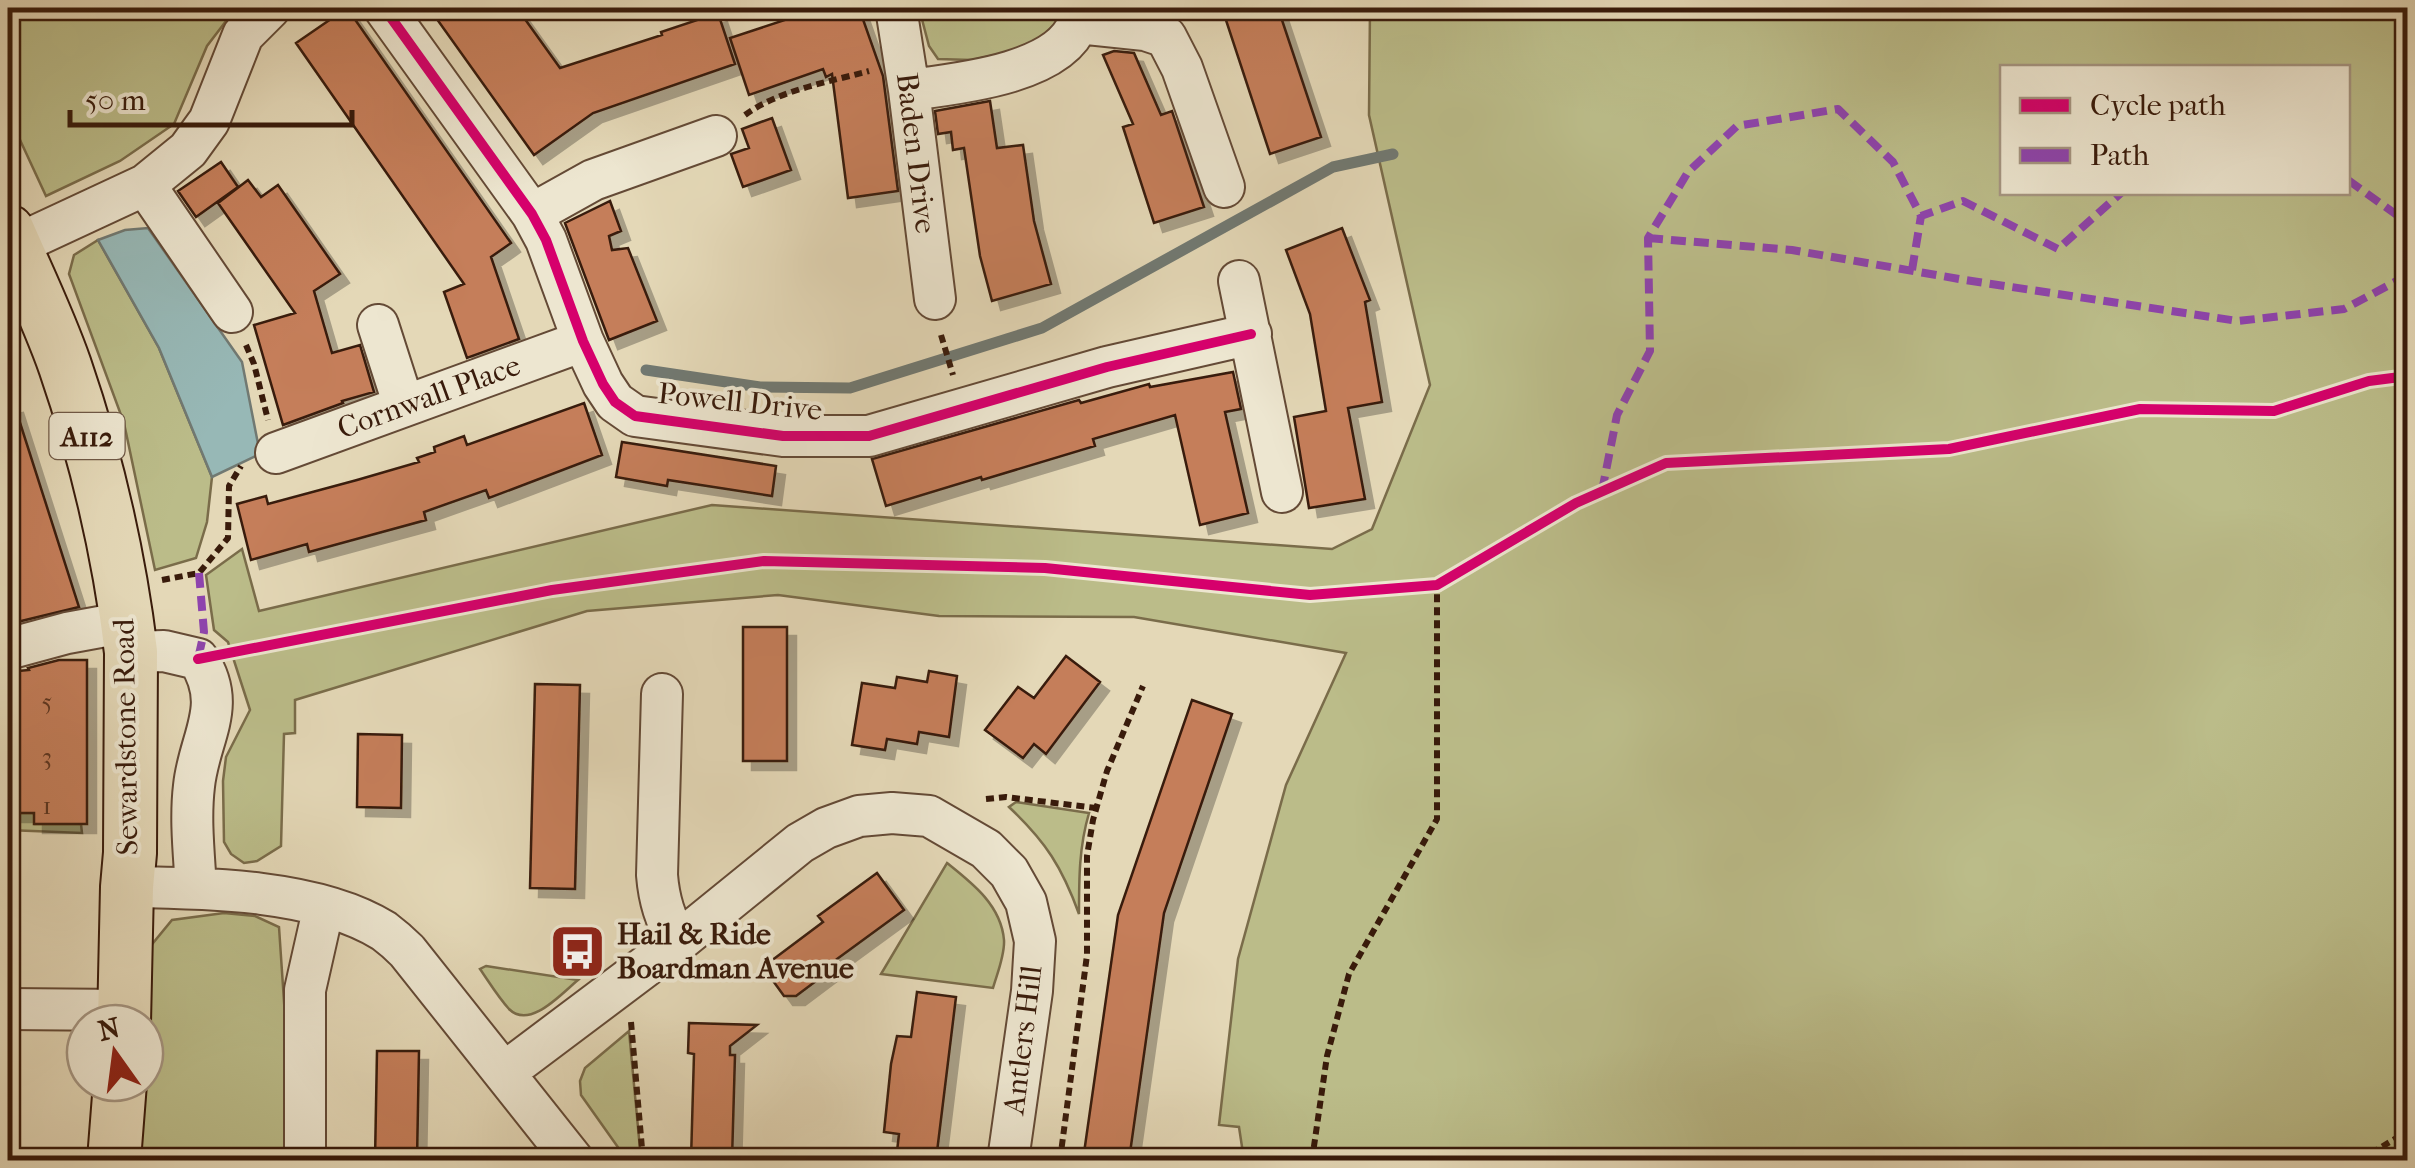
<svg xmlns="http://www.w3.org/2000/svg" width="2415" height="1168" viewBox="0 0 2415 1168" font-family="'IM FELL French Canon',serif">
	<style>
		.green { fill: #bbbc89; stroke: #7a6c4a; stroke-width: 2.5; fill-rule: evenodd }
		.water { fill: #97b8b6; stroke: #717972; stroke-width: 2.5 }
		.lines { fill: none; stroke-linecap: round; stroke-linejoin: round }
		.stream { stroke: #717972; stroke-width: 11 }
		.building { fill: #c57e5a; stroke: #391b0b; stroke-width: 2.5; filter: url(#shadow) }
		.minor-casing { stroke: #644a36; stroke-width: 44 }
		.major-casing { stroke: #391b0b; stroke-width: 56 }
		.path { stroke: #391b0b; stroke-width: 6; stroke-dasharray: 8 5; stroke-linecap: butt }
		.minor { stroke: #ede6d0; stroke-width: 40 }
		.major { stroke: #e4d8b7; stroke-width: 52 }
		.quiet { stroke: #8e44ad; stroke-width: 8; stroke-dasharray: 15 8; stroke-linecap: butt }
		.cycleway-casing { stroke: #ede6d0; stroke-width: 16 }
		.cycleway { stroke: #d6006c; stroke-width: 10 }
		.labels { text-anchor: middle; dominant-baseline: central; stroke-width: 8; stroke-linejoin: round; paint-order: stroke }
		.number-label { font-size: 25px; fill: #5c341f }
		.shield { fill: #ede6d0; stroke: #6f5846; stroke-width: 2.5 }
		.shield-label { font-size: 28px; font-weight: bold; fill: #391b0b }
		.street-label { font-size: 30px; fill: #391b0b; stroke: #ede6d0 }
		.poi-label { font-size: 30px; font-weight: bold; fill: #391b0b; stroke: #ede6d0; text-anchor: start }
	</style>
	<defs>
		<filter id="shadow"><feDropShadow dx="9" dy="9" stdDeviation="0" flood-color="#0004"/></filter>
	</defs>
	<rect width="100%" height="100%" fill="#e4d8b7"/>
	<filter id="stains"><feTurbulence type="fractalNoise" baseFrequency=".002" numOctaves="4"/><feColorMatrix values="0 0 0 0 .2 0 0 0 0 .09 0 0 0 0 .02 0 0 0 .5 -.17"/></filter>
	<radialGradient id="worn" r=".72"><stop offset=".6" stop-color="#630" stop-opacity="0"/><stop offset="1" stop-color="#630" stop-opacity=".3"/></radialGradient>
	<path class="green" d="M8,8H236L207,46L174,124L120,161L46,196L8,114Z
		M919,8H1066V13L1032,47L972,60L938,59L929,46Z
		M1370,8H2407V1160H1244L1239,1127L1219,1125L1238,959L1286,785L1346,653L1134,617L939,616L778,595L587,611L295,700V733L284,734L281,846L257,861L244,863L231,854L224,842L223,781L226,757L250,710L228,642L214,630L206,575L242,549L259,611L712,505L1332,549L1372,529L1430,385L1369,115ZM2002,68H2348V192H2002Z
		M98,240L159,348L212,477L207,522L196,558L155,570L124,423L69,274L74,255Z
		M1016,802L1089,813C1079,847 1079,879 1079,914C1062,867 1046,842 1009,807Z
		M8,813H34L35,824H81L82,833L8,830Z
		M947,863C972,883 1001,905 1004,940C1005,955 997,974 993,988L881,974Z
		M224,913L255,916L279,927L293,1135L291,1160H141V1083H145L149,948L172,920Z
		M486,966L578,980C562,993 530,1030 509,1009C498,997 489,982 480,969Z
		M629,1031L641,1160H627L581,1095L580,1081L585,1068Z"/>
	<path class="water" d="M148,228L242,362L260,454L212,477L159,348L98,240L125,230Z"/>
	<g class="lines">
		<path class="stream" d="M646,370L760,387L850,388L1042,328L1333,167L1393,154"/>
	</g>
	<path class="building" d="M347,8L511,243L491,257L519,339L467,358L444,292L464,284L296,43Z
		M429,8H517L560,68L662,35L661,32L718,13L735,64L593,113L534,155Z
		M791,8H859L883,76L898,191L848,198L832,74L826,77L823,69L749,95L730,38L794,17Z
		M1222,8H1278L1321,137L1270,154Z
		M1114,51L1134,53L1161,115L1172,111L1204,207L1154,223L1123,127L1133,124L1103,55Z
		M990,101L997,148L1023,145L1034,221L1051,284L992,301L980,256L964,148L953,150L951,132L938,134L935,111Z
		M772,118L791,170L743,187L731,154L749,148L742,129Z
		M221,162L238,187L196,217L178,191Z
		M248,180L261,197L278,185L340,274L314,291L332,353L360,345L374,392L342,401L343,403L283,425L254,325L295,313L218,203Z
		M610,201L621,231L609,236L612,250L628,248L657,321L609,340L565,223Z
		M1342,228L1370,300L1365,302L1382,402L1348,408L1365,499L1309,508L1294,417L1326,411L1310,314L1286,250Z
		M1233,372L1241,409L1225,412L1248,513L1200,525L1175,415L1093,439L1095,446L982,480L981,477L886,506L872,459L1079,400L1081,403L1149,384L1150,387Z
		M584,403L602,455L489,498L486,490L424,512L426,520L309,552L307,544L251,560L237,504L266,496L268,504L357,480L419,462L417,458L435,452L434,447L464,436L467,445Z
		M14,404L79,607L13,623L8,607V405Z
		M622,442L776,466L772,496L668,480L667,486L616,477Z
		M743,627H787V761H743Z
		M1066,656L1100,682L1046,754L1034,744L1023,758L985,730L1018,687L1034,698Z
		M59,660H87V824H34V813H8V672L29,670L28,668Z
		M929,671L957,676L949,737L919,732L917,744L887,739L885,750L852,745L862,683L895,688L897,677L927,682Z
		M535,684L580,685L575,889L530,888Z
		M1192,700L1232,714L1164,913L1129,1160H1083L1118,915Z
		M358,734L402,735L401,808L357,807Z
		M877,873L904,910L837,959L840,963L796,996H784L763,967L823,922L818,916Z
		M917,992L956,997L936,1160H896L899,1134L884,1132L891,1064L897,1036L911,1037Z
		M689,1023L757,1025L730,1046V1055H735L732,1160H691L694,1054L688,1053Z
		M377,1051H419L417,1160H375Z"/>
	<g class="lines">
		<defs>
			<path id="minor" d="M384,8L532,214L546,240L583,341L603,384L615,402L635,416L783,436H869L1107,367L1251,334
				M896,8L909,90L935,299
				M1078,23L1145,30L1166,37L1182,68L1224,187
				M909,90C955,84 1060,74 1078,23C1078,22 1080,8 1080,8
				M145,185L232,312
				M532,214L593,180L716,136
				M14,246L145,185L188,150L209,121L243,35L270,8
				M1239,281L1282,492
				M378,325L404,406
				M276,453L583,341
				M8,649L67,633L127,622
				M131,652L164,651L198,659C229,706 199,737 194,786C190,819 194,854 196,888
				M662,694L657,875C659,900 665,919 678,942
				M127,887C205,888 317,889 384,931C392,937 400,944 407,951L573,1160
				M8,1009L125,1010
				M505,1072L678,942L800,843L826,828L859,816L892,813L929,816L986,849L1009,872L1026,902L1035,941L1032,991L1008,1160
				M305,1160V990L324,906"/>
			<path id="major" d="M8,231C27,275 49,320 65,366C97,459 119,554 131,652L130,853L127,887L124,1023
				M114,1160L120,1083"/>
		</defs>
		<use href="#minor" class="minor-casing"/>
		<use href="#major" class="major-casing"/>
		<path class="path" d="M745,115C779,90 829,82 869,71
			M941,335L953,375
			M246,345L254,364L268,420
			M162,580L199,573L228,538L229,486L241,466
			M986,799L1006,797L1096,808
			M631,1022L643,1160
			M1060,1160L1087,955V856L1093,820L1107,771L1143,686
			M1312,1160L1327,1056L1349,974L1437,819V585
			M2360,1160L2408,1131"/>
		<use href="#minor" class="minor"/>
		<use href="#major" class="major"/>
		<path class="quiet" d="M2348,180L2408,223
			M1648,238L1792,250L1965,280L2238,321L2344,309L2408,275
			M1912,270L1921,216
			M1602,491L1617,415L1650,351L1648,238L1688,172L1737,126L1838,109L1893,162L1921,216L1963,201L2058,249L2122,192
			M199,573L204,632L198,659L203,658"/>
		<defs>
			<path id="cycleway" d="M384,8L532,214L546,240L583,341L603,384L615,402L635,416L783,436H869L1107,367L1251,334
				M198,659L552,590L764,561L1045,568L1310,595L1437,585L1576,503L1666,463L1949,449L2140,409L2274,411L2369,381L2408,376"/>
		</defs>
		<use href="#cycleway" class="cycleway-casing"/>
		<use href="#cycleway" class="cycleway"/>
	</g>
	<defs>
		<symbol id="bus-square" viewBox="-11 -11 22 22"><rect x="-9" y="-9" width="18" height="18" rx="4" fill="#8f2418" stroke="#ede6d0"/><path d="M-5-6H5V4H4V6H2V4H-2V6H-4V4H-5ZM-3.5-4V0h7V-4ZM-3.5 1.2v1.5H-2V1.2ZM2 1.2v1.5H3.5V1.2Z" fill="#fff"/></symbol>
	</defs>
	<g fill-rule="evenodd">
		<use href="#bus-square" x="546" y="920" width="63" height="63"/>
	</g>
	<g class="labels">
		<g class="number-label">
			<text x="47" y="701">5</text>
			<text x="47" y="756">3</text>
			<text x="47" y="805">1</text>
		</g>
		<rect class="shield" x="49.5" y="413" width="75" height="46" rx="8"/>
		<g class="shield-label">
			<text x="87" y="436">A112</text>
		</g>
		<g class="street-label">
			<text transform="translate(916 153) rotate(83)">Baden Drive</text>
			<text transform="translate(429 397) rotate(-20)">Cornwall Place</text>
			<text transform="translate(740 402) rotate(6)">Powell Drive</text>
			<text transform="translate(126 737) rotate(-91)">Sewardstone Road</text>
			<text transform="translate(1023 1040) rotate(-83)">Antlers Hill</text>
		</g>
		<g class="poi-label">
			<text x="617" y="934">Hail &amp; Ride<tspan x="617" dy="34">Boardman Avenue</tspan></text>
		</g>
	</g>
	<rect width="2415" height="1168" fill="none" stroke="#e4d8b7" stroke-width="40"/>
	<rect x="10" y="10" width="2395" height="1148" fill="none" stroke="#391b0b" stroke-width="5"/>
	<rect x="20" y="20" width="2375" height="1128" fill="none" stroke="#391b0b" stroke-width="2.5"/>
	<rect x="2000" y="65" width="350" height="130" fill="#ede6d0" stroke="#a59581" stroke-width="2.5"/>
	<rect x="2020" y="98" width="50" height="15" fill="#d6006c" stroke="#a59581" stroke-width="2.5"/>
	<text x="2090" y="115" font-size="30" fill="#391b0b">Cycle path</text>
	<rect x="2020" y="148" width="50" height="15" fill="#8e44ad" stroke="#a59581" stroke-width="2.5"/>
	<text x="2090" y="165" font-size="30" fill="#391b0b">Path</text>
	<g transform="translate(115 1053) rotate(346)"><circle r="48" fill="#ede6d0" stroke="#a59581" stroke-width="2.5"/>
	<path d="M0-8L18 38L0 25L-18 38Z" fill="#8f2418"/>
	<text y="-15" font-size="28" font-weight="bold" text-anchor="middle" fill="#391b0b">N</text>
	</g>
	<path d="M70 110v15h282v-15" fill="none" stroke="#391b0b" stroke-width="5"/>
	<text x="85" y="110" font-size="30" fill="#391b0b" stroke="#ede6d0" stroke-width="8" paint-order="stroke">50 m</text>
	<rect width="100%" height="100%" filter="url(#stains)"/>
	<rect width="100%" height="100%" fill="url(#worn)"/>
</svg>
